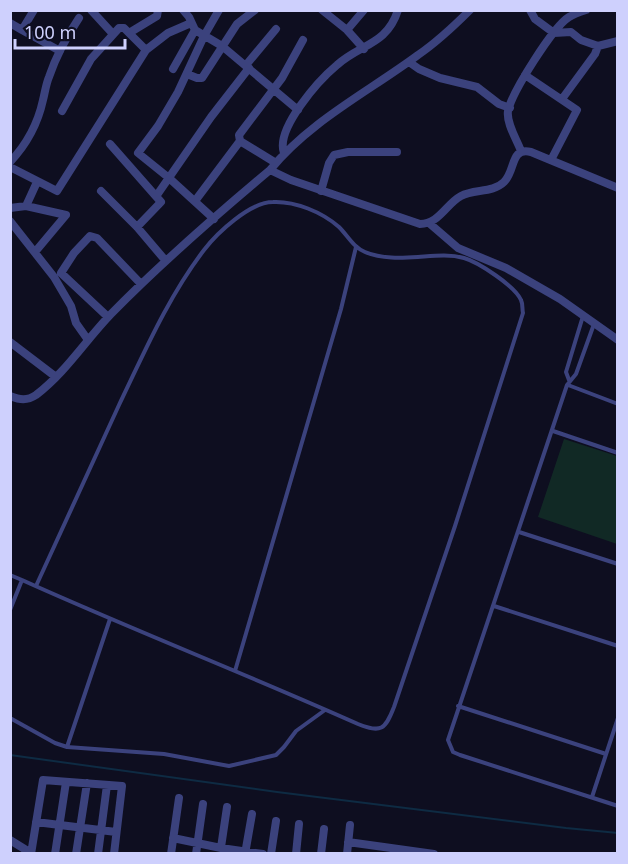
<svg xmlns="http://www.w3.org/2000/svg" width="628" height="864" viewBox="0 0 628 864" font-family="'Noto Sans',sans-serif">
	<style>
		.green { fill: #112925 }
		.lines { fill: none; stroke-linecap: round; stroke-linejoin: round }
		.stream { stroke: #0e2b43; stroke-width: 2 }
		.service { stroke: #3b427d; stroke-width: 4 }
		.minor { stroke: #3b427d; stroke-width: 8 }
	</style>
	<rect width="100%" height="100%" fill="#0e0e20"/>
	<path class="green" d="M564,439L617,456V544L538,517Z"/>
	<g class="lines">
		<path class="stream" d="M10,755L277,792L566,828L618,833"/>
		<path class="service" d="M594,324L576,374L567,385L448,740L453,752L460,755L618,806
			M569,380L566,372L583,316
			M568,385L618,404
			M553,431L618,453
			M519,532L618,564
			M10,575L22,580C133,630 246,674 358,724C381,733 385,730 394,707L455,526L523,313C522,309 523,304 521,300C515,286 478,262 464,258C449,254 433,256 418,257C401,258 382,259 365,252C353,247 348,236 339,227C322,212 295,201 273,202C250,202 217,233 204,250C168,297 144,353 119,405C91,466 63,526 36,586
			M494,606L618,646
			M10,610L22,580
			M235,671L341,309L356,247
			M458,706L606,754
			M10,718L55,743L67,747L164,754L229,766L276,755L284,747L296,731L325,710
			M67,747L110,619
			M592,797L618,718"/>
		<path class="minor" d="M91,10L113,34
			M183,10L189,17L195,30L222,46L298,110
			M322,10L347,30L364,49
			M530,10L535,19L554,33L571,32L581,40L598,46L618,41
			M10,23L22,30L34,10
			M22,30L60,51
			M347,30L364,10
			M129,33L157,16L158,10
			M409,62L419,69L440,78L477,87L499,104L510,108
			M246,65L276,29
			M173,69L195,30
			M187,74L197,78H202L237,24L255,10
			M525,75L577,110L551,160
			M562,99L595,54L598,46
			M62,111L91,59L119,28H124L146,50
			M110,144L161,202L137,227
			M521,151C517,140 506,123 508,111C512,92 553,27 569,17C574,14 580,12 586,10
			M284,153C275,129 319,80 337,65C360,44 387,45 398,10
			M10,162C27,144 38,123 43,100C45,92 46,84 49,77C56,56 67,36 79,18
			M276,163L240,141L239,135L282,78L303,40
			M10,167L57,191L146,50L168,33L191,23
			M270,170C310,121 368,92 418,55C437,42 454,26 470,10
			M101,191L137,227L165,260
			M321,191L329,163L334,155L348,152H397
			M157,195L211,117L249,68
			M195,201L240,141
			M26,206L37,182
			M10,208L26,206L66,215L35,252
			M214,219L169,178L138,153L158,126L178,92L204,36L219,10
			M10,221L54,277L71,306L76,323L88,340
			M429,223L458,248L506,268L560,299L618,340
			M108,317L61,273L74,253L90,236L97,238L141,284
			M10,342L56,377
			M10,396C20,400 27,401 36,395C66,372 85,341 111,314C161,263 215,216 270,170L291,180L420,224C439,224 446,204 461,196C474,189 493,193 504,182C516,170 510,147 531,152L618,188
			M36,822L116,832
			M173,838L221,848L263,854
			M10,840L31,853
			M348,842L434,854
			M31,854L43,780L122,786L114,854
			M55,854L66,782
			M76,854L87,783
			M98,854L107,785
			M171,854L179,798
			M196,854L203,804
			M220,854L227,807
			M245,854L252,814
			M271,854L276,821
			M296,854L299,824
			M321,854L324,829
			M347,854L350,825"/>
	</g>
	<rect width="628" height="864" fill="none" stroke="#ced0fd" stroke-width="24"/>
	<path d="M15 39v9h110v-9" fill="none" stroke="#ced0fd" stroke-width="3"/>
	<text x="24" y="39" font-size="18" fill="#ced0fd" stroke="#0e0e20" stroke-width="4.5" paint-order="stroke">100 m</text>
</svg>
